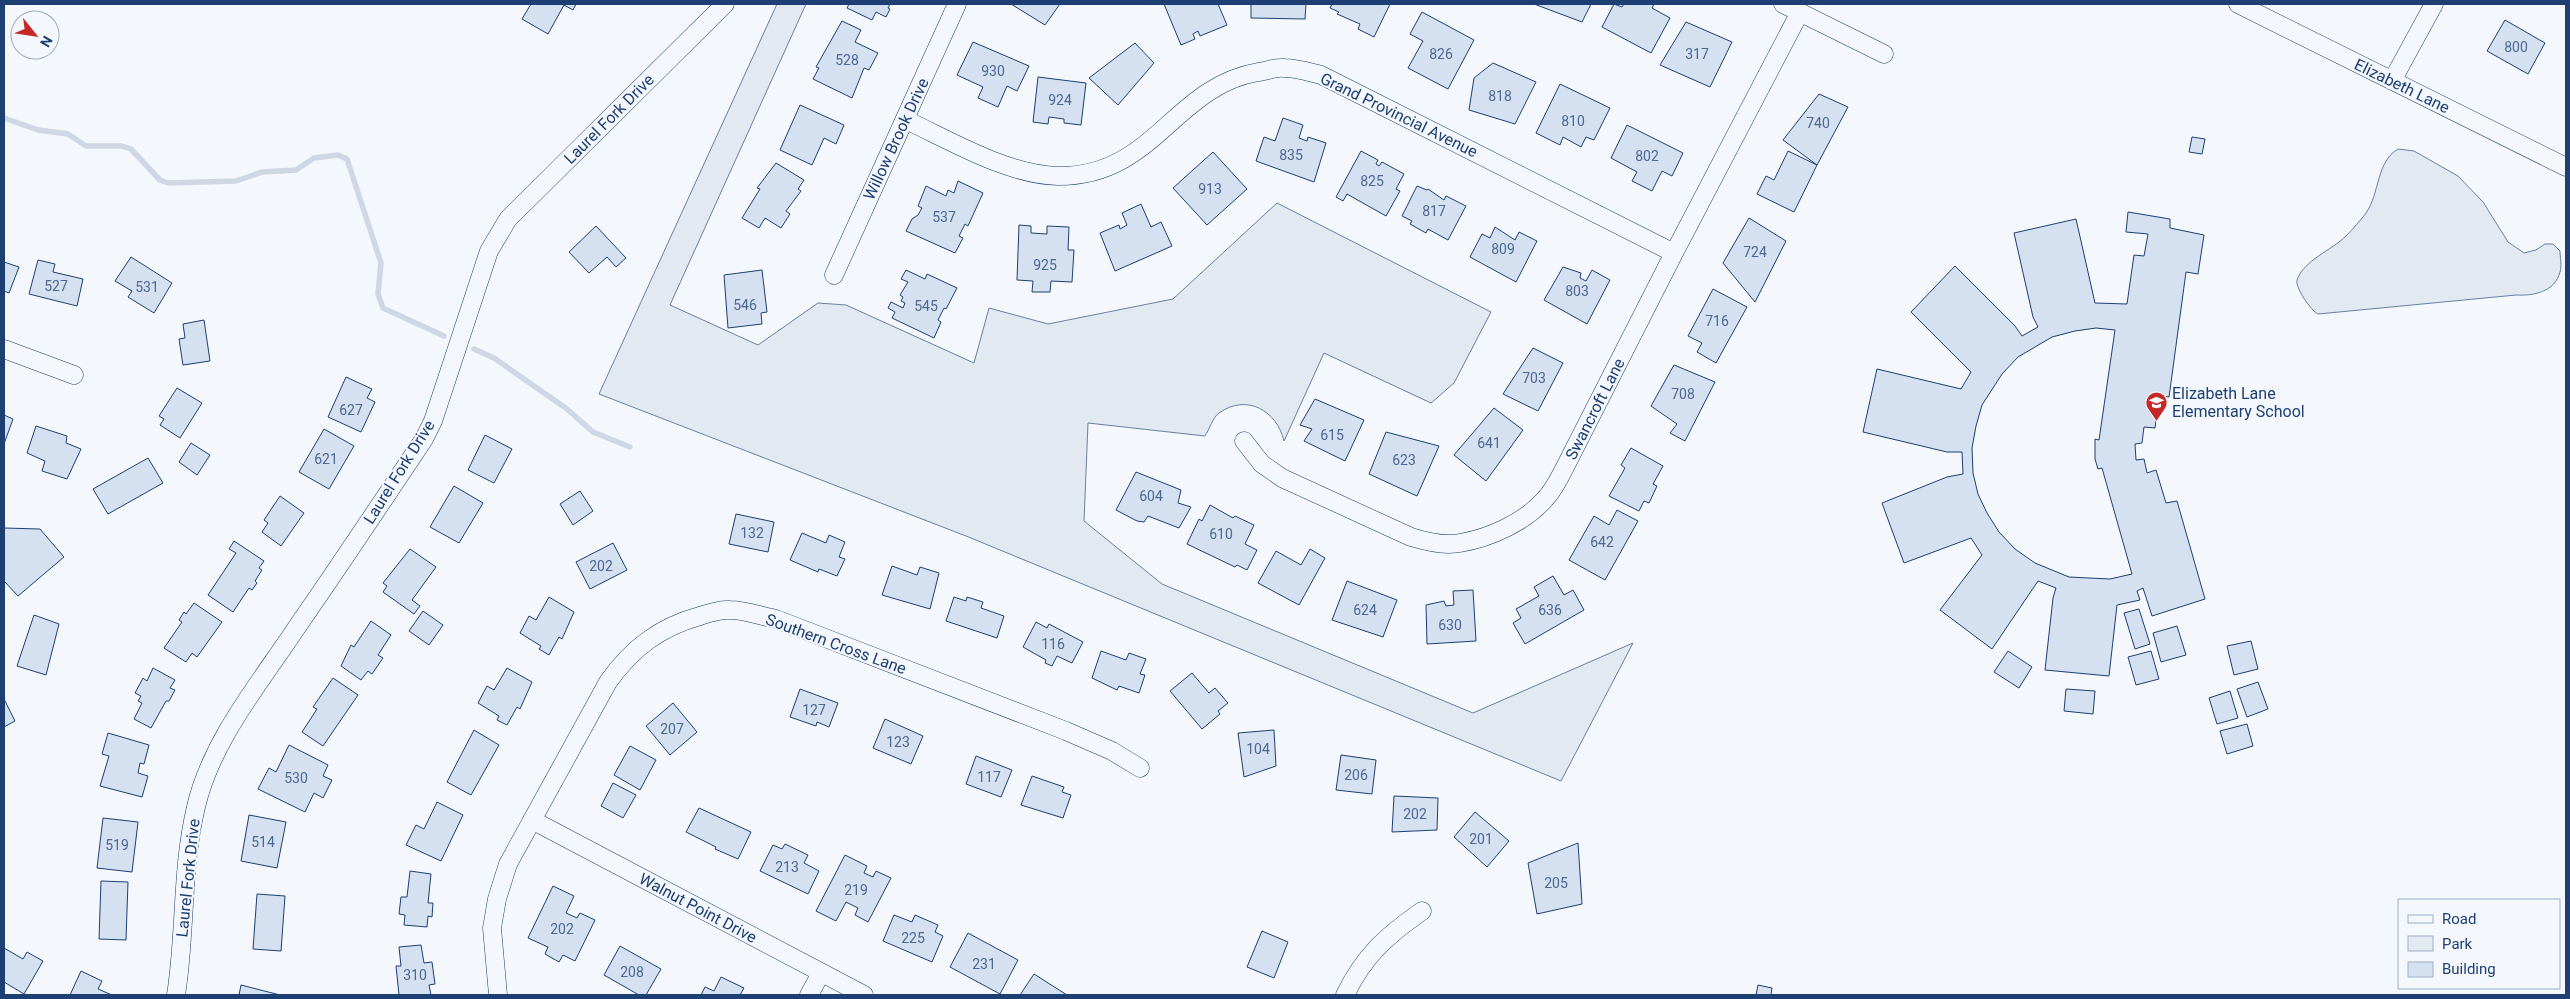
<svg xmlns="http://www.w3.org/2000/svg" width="2570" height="999" viewBox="0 0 2570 999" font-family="Roboto,sans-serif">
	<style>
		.green { fill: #e3e9f0; stroke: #687fa3 }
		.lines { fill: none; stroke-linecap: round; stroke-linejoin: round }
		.stream { stroke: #cfd7e4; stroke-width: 5.5 }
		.building { fill: #d5e0f0; stroke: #1d3f73; fill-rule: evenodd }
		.street-casing { stroke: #1d3f73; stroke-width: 19 }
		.street { stroke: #f4f7fb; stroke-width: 18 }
		.labels { text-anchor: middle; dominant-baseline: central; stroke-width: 4; stroke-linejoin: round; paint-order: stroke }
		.number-label { font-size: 14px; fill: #4b6792 }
		.street-label { font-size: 16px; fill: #1d3f73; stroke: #f4f7fb }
		.poi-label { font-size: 16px; fill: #1d3f73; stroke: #f4f7fb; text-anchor: start }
	</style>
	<rect width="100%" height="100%" fill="#f4f7fb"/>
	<path class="green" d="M777,4H806L670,305L758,345L818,303L846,305L974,363L989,308L1048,324L1173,299L1277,203L1491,312L1454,383L1431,403L1324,353L1284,441C1277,411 1247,393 1219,413C1213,417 1209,430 1205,436L1088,423L1084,521L1162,584L1473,713L1633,643L1561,781L966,536L599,394Z
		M2398,149L2414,151L2458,176L2483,202L2508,242L2524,253L2536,250L2545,244H2553L2560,251C2560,257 2562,266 2560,272C2555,292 2533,296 2516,295L2318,314C2311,311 2295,287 2297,280C2304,260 2332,250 2346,236C2353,229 2360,221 2366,213C2380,193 2376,162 2398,149Z"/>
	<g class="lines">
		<path class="stream" d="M4,118L38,130L68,134L86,146H122L131,149L160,180L168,183L236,181L262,172L296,170L314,158L338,155L347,159L381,263L378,294L383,308L444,336
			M474,349L494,358L567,409L593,432L630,447"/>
	</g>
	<path class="building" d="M531,4H576L573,10L564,5L548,34L522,19Z
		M849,4H890L888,8L890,9L886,17L876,12L872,20L847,8Z
		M1011,4H1060L1045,25Z
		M1164,4H1218L1227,25L1200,36L1198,31L1193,34L1195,39L1181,45Z
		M1251,4H1306L1305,19L1251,18Z
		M1332,4H1390L1374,37L1358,29L1360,24L1337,14L1339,12L1330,8Z
		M1534,4H1591L1582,22Z
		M1614,4L1622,7L1624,4H1654L1652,8L1670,18L1651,53L1602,27Z
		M1422,12L1474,40L1448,89L1408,68L1423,41L1410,34Z
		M2505,20L2545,43L2528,74L2487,51Z
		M842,21L861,30L855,42L878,53L869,70L864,68L852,98L813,79L819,68L816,67Z
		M1686,22L1732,42L1710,87L1660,65Z
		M973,42L1029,66L1017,91L1007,86L998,107L978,98L983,87L957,75Z
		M1135,43L1154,63L1118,105L1089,78Z
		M1493,63L1536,82L1515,124L1469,110L1474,78Z
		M1038,77L1086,83L1081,125L1064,123V119L1049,117L1048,124L1033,122Z
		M1560,84L1610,108L1594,140L1586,137L1581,147L1563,137L1560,145L1536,133Z
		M1819,94L1848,107L1817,165L1783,140Z
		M800,105L844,125L836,144L824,138L812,165L780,150Z
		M1283,118L1303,125L1299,138L1307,141L1308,137L1326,143L1314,182L1256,161L1264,137L1275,141Z
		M1627,125L1683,153L1672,176L1662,171L1652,191L1632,181L1637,172L1611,158Z
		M2192,137L2205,139L2202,154L2189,152Z
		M1361,151L1378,160L1376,164L1379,166L1382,162L1404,174L1396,189L1400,191L1386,216L1347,194L1343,201L1336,197Z
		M1788,151L1817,165L1794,212L1757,194L1766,176L1774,180Z
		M1213,152L1247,189L1207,225L1173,188Z
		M776,163L804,180L798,189L801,191L786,211L790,214L781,228L765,218L759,228L742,218L760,189L757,188Z
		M958,181L983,193L968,226L965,224L959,236L963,238L955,253L906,231L912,219L918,215L922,208L918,206L926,186L946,196L948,190L954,193Z
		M1417,186L1427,190L1428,189L1444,200L1446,196L1466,206L1448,240L1428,229L1426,233L1410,224L1412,221L1402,216Z
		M1141,204L1151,227L1161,222L1172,246L1115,271L1100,233L1119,225L1120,229L1127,225L1122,213Z
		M2128,212L2170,219V228L2204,235L2198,274L2186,272L2169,397L2159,396L2155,428L2144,427L2142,443L2135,444L2136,460L2144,459L2147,473L2156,470L2166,503L2177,501L2205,599L2152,616L2143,588L2137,591L2140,600L2117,605L2109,676L2045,670L2053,598L2056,588L2038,581L1992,649L1940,610L1982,555L1971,538L1904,563L1882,503L1947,477L1963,474L1962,452H1947L1863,432L1877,369L1961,389L1971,372L1911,312L1955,266L2015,326L2022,336L2038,327L2033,317L2014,233L2076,219L2095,303L2127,304L2134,255L2144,256L2148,234L2126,232ZM2096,328L2115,330L2099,440L2095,439V459L2098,469L2102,468L2132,574L2110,579L2069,577L2035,563L2015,549L1999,532L1987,513L1978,494L1973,473L1972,448L1976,426L1982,405L2002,374L2018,357L2052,337L2075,331Z
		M1749,218L1786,241L1755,302L1723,263Z
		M1019,225L1031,226V233L1047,234V226L1069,227L1068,250H1074L1072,282L1051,281L1050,292H1032L1033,281L1017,280Z
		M596,226L626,258L616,267L607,257L589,273L569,252Z
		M1495,227L1515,240L1519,232L1537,241L1516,282L1470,257L1482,234L1490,238Z
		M131,257L172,283L154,313L128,297L132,291L115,281Z
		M38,260L55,264L53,272L83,279L77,306L29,294Z
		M4,262L19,267L9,293L4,291Z
		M1563,267L1581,273L1580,278L1586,281L1592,270L1610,280L1587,324L1544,300Z
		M762,270L767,312L761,313L762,324L728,328L724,275Z
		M906,270L925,279L927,274L957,288L946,309L944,308L938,320L941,322L934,338L892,318L895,312L888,308L891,302L903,308L905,303L901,301L903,297L900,295L908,282L901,279Z
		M1713,289L1747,307L1716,363L1697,352L1702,343L1688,336Z
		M204,320L210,361L183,365L179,339L185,338L183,324Z
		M1533,348L1563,363L1538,411L1503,394Z
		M1674,365L1715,382L1685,441L1670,433L1677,424L1651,406Z
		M346,377L372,389L367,398L375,402L361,432L328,417Z
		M177,388L202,403L180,438L160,425L164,419L159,416Z
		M1315,399L1364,420L1345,461L1304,441L1312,429L1300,425Z
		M1494,408L1523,430L1486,481L1454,455Z
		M4,415L13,419L4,444Z
		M36,426L67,436L66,443L81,449L67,479L42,471L45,461L27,453Z
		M324,429L354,446L329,489L299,472Z
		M1386,432L1439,446L1417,496L1369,474Z
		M485,435L512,449L494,483L468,470Z
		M191,443L210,455L197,475L179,462Z
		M1631,448L1663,466L1653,484L1657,486L1649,503L1644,501L1639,511L1609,496L1625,468L1621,465Z
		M148,458L163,483L108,514L93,489Z
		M1136,472L1181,490L1178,503L1191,507L1179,528L1148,516L1144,522L1137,521L1116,510Z
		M454,486L483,503L459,543L430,527Z
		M580,491L593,511L573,525L560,504Z
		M280,496L304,513L281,546L262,532L268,523L264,520Z
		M1210,505L1233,518L1235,516L1254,525L1245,544L1257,550L1247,570L1237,565L1235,567L1187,544L1199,519L1202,521Z
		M1617,510L1638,521L1605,580L1569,560L1594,516L1609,525Z
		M736,514L774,522L768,552L729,544Z
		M4,528L40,529L64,557L18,596L4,581Z
		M802,533L826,543L829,535L845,542L839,557L845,559L837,576L819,569L818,572L790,560Z
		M234,541L264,561L259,568L262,570L255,581L257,583L252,590L249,588L233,612L208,595L236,553L229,549Z
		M613,543L627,570L590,589L576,562Z
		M410,549L436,567L412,600L420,606L414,614L383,592L387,586L383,583Z
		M1310,549L1325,558L1299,605L1258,583L1276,551L1301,565Z
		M892,566L917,575L920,567L939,573L930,609L882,595Z
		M1553,576L1564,595L1573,590L1584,610L1525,644L1513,623L1521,618L1516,609L1539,596L1534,587Z
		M1347,581L1397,600L1383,637L1332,620Z
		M1473,590L1476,641L1427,644L1426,605L1444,601L1446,606L1454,605L1453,591Z
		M549,597L574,612L562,639L559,637L549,655L539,649L541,646L520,633L529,616L536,620Z
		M954,597L966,601L967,597L983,602L981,608L1004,616L997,638L946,621Z
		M194,603L222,622L197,657L192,653L186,662L164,648L182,622L179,620L184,612L186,614Z
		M2139,609L2150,644L2135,649L2124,613Z
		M423,611L443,625L429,645L409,631Z
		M34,615L59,624L46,675L17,666Z
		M371,621L391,635L378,655L383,658L372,674L368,671L361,680L341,666L351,645L354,647Z
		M1036,622L1047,628L1049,624L1083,642L1072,663L1057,656L1052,666L1045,663L1046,660L1023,647Z
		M2177,626L2186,655L2161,662L2153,633Z
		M2251,641L2258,669L2234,675L2227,646Z
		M1101,651L1126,660L1129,653L1146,659L1140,674L1145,675L1139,693L1119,686L1117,690L1092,678Z
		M2008,651L2032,667L2019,688L1994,672Z
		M2151,651L2159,679L2136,685L2128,657Z
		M153,668L175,680L170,688L175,690L169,701H166L151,728L134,719L142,703L138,701L141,696L135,693L143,678L147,681Z
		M507,668L532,682L520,709L517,707L507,725L497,720L499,716L478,703L487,686L494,690Z
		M1192,673L1209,693L1215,688L1228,703L1218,711L1220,714L1202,729L1170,691Z
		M333,678L358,695L323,746L302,732L317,709L313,707Z
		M2258,682L2268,709L2247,717L2237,689Z
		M800,689L838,703L829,727L817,722L816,726L790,717Z
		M2066,689L2095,691L2093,714L2064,711Z
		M2230,691L2238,718L2217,724L2209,698Z
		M4,699L15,721L4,727Z
		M673,703L697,732L670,755L646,726Z
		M885,719L923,736L911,764L873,748Z
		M2247,724L2253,746L2227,754L2220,731Z
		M474,730L499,745L471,795L447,782Z
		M1274,730L1276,766L1244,777L1238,733Z
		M108,733L149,745L144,764L140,763L138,773L148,776L142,797L100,786L109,756L102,754Z
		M289,745L328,765L323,776L332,780L323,798L314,793L305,812L258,789L269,768L276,772Z
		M630,746L656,760L640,790L614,775Z
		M1341,755L1376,760L1372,794L1336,790Z
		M976,756L1012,770L1001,797L966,784Z
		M1032,776L1064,787L1062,792L1071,795L1063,818L1021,805Z
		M613,783L636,795L623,818L601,806Z
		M1394,796L1438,798L1437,830L1392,832Z
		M437,802L463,815L441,861L406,845L416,825L424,829Z
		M699,808L751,832L738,859L715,849L716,847L686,832Z
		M1475,812L1509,841L1487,867L1454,837Z
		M249,815L286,822L277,868L241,861Z
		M103,818L138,822L132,872L97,868Z
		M1578,843L1582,904L1537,914L1528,863Z
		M785,844L808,855L804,863L819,871L808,894L760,871L773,845L782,849Z
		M845,855L867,866L864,873L873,877L876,871L891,878L868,922L855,915L858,908L846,902L836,921L816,911Z
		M410,871L431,874L428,903H433L432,917L428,916L427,927L404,925L405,915L399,914L401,897H407Z
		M101,881L128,882L126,940L99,939Z
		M553,886L574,896L566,913L577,918L580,913L595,920L575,961L563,955L559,962L545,954L548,947L528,938Z
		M257,894L285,896L281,951L253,949Z
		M894,915L912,922L915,915L938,925L935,932L943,936L932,962L883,941Z
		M1262,931L1288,942L1274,978L1247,967Z
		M968,933L1018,960L1000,994L950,967Z
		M421,945L424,963L432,962L435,984L429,985L431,995H399L396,966H401L399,947Z
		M620,946L661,969L646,995H639L604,975Z
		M4,948L23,959L27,952L43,961L24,994L4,982Z
		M81,971L102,981L98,989L112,995H70Z
		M1034,974L1067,995H1020Z
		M721,977L744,988L740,995H701L705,987L714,991Z
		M241,985L280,995H239Z
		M1758,985L1772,988L1771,995H1756Z"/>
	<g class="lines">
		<defs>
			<path id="street" d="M1783,4L1884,54
				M2238,4L2566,167
				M2392,81L2434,4
				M906,120C951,141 1008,175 1058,176C1154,177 1173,87 1258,72C1267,71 1276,67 1284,68C1297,68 1309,72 1321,75L1674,253
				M834,275L957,4
				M4,349L74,375
				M1244,441L1262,464L1282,478L1411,537C1427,542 1444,546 1460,543C1490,538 1525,522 1545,499C1552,492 1557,482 1562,473L1674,253L1800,12
				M532,820L864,995
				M176,995C186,933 181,869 196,807C211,741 260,683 297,627C340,565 382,502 424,439L433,421L489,251L508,219L725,4
				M498,995L492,928L497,899L508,864L608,682C632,648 660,627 700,616C709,613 719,609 730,610C745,610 761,616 776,619L1066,731L1112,751L1140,768
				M809,995L821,973
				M1345,995C1364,956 1386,936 1422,911"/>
		</defs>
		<use href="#street" class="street-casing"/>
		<use href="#street" class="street"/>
	</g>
	<defs>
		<symbol id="school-pin" viewBox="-11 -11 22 30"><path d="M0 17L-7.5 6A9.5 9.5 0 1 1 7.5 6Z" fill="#c62828" stroke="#f4f7fb"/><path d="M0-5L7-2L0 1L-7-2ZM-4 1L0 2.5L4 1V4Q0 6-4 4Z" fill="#fff"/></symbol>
	</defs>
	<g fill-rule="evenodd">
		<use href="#school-pin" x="2144" y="390" width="25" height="34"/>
	</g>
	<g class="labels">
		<g class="number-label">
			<text x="2516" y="47">800</text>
			<text x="1441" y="54">826</text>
			<text x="1697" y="54">317</text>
			<text x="847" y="60">528</text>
			<text x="993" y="71">930</text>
			<text x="1500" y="96">818</text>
			<text x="1060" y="100">924</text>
			<text x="1573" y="121">810</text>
			<text x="1818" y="123">740</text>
			<text x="1291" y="155">835</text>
			<text x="1647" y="156">802</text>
			<text x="1372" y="181">825</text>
			<text x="1210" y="189">913</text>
			<text x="1434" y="211">817</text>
			<text x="944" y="217">537</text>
			<text x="1503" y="249">809</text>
			<text x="1755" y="252">724</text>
			<text x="1045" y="265">925</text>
			<text x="56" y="286">527</text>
			<text x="147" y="287">531</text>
			<text x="1577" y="291">803</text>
			<text x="745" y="305">546</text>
			<text x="926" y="306">545</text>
			<text x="1717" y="321">716</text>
			<text x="1534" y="378">703</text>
			<text x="1683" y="394">708</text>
			<text x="351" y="410">627</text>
			<text x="1332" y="435">615</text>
			<text x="1489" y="443">641</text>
			<text x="326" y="459">621</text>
			<text x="1404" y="460">623</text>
			<text x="1151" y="496">604</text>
			<text x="752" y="533">132</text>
			<text x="1221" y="534">610</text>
			<text x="1602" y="542">642</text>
			<text x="601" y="566">202</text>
			<text x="1365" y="610">624</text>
			<text x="1550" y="610">636</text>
			<text x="1450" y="625">630</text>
			<text x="1053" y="644">116</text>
			<text x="814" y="710">127</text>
			<text x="672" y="729">207</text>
			<text x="898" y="742">123</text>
			<text x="1258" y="749">104</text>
			<text x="1356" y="775">206</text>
			<text x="989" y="777">117</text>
			<text x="296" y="778">530</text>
			<text x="1415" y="814">202</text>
			<text x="1481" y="839">201</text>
			<text x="263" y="842">514</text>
			<text x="117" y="845">519</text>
			<text x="787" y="867">213</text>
			<text x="1556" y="883">205</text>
			<text x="856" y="890">219</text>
			<text x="562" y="929">202</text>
			<text x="913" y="938">225</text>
			<text x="984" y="964">231</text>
			<text x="632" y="972">208</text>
			<text x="415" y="975">310</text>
		</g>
		<g class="street-label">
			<text transform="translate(2402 86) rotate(26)">Elizabeth Lane</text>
			<text transform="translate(1399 115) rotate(26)">Grand Provincial Avenue</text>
			<text transform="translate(609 119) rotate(-45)">Laurel Fork Drive</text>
			<text transform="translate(896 139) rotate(-65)">Willow Brook Drive</text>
			<text transform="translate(1595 409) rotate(-63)">Swancroft Lane</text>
			<text transform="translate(399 472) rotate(-58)">Laurel Fork Drive</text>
			<text transform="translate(836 644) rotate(20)">Southern Cross Lane</text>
			<text transform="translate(188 878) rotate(-84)">Laurel Fork Drive</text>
			<text transform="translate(698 908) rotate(28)">Walnut Point Drive</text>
		</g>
		<g class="poi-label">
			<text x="2172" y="393">Elizabeth Lane<tspan x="2172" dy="18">Elementary School</tspan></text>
		</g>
	</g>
	<rect width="2570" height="999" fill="none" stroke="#1d3f73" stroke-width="10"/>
	<rect x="2398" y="899" width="162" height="90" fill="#f4f7fb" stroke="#9eadc5"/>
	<rect x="2408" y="915" width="25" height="8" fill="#f4f7fb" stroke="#9eadc5"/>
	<text x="2442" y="924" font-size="15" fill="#1d3f73">Road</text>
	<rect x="2408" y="936" width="25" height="15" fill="#e3e9f0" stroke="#9eadc5"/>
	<text x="2442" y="949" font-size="15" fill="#1d3f73">Park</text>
	<rect x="2408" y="962" width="25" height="15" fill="#d5e0f0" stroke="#9eadc5"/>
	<text x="2442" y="974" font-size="15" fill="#1d3f73">Building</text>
	<g transform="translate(35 35) rotate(120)"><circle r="24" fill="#f4f7fb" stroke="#9eadc5"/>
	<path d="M0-4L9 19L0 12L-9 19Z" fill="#c62828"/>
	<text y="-8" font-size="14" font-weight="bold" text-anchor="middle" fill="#1d3f73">N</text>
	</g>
</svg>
